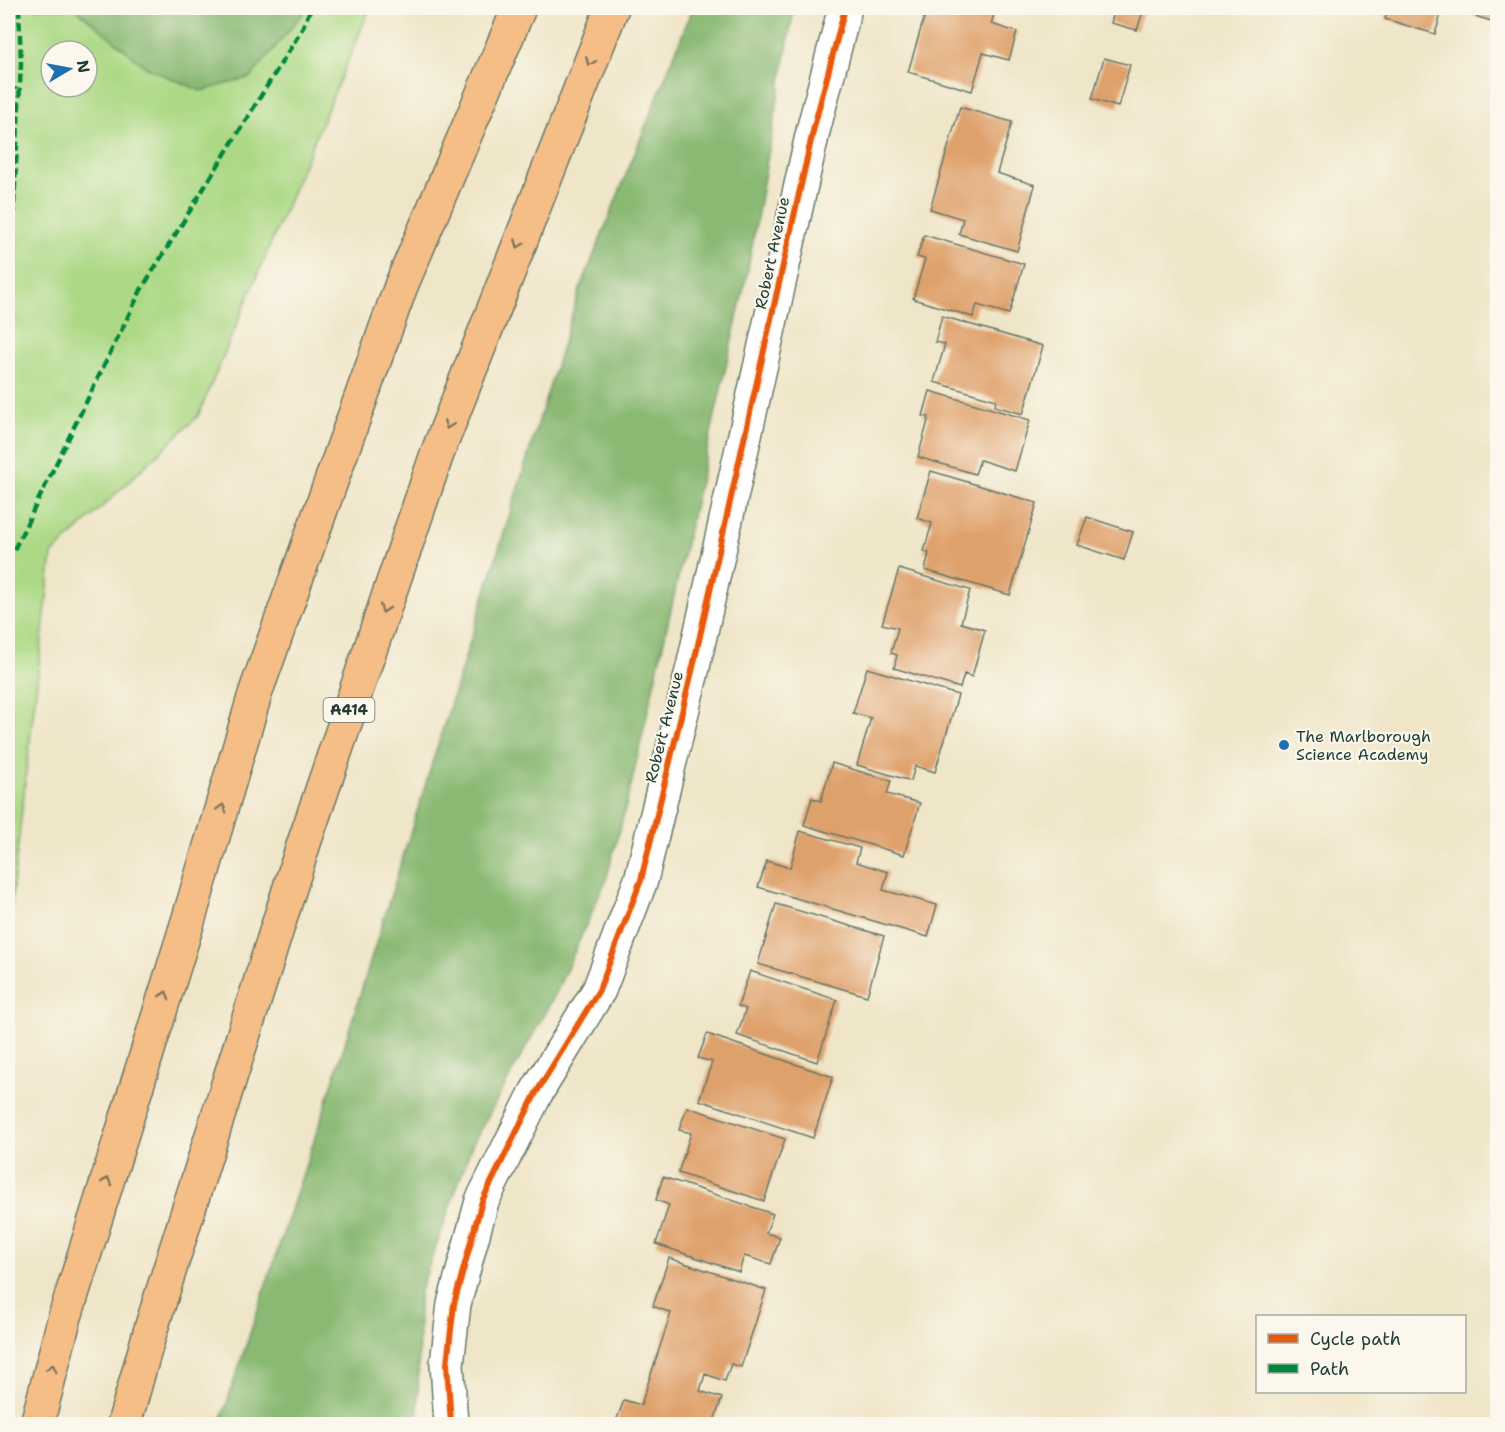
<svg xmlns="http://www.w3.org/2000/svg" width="1505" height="1432" viewBox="0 0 1505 1432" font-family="'Shantell Sans',sans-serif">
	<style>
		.green { fill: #add986; stroke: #668b5d; stroke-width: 1.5; fill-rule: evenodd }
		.forest { fill: #8ab973; stroke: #547b54; stroke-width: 1.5 }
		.building { fill: #dfa16c }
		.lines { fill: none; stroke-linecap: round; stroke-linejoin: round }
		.street-casing { stroke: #687867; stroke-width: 36 }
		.highway-casing { stroke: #687867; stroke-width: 36 }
		.street { stroke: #fff; stroke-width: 33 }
		.highway { stroke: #f6be87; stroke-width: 33 }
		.quiet { stroke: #00873e; stroke-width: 4.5; stroke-dasharray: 9 4.5; stroke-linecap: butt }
		.cycleway-casing { stroke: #fbf7ec; stroke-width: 10 }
		.cycleway { stroke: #e8590c; stroke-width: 6 }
		.oneway { stroke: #807759 }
		.poi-dot { fill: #1f6fb2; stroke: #fbf7ec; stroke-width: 2 }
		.labels { text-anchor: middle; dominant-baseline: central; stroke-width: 4.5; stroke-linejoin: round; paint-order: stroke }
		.shield { fill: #fbf7ec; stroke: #61756b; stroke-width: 1.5 }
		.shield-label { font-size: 15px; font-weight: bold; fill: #1f3d34 }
		.street-label { font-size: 16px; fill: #1f3d34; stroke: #fbf7ec }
		.poi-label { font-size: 16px; fill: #1f3d34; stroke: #fbf7ec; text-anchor: start }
	</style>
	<rect width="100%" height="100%" fill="#fbf7ec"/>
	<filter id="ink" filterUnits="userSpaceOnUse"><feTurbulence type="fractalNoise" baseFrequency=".0167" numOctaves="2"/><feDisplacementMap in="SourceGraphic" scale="12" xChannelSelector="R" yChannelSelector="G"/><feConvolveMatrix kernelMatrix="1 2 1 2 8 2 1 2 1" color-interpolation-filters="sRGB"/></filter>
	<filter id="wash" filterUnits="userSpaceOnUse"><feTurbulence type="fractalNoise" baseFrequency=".008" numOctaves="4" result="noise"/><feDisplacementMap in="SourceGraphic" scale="24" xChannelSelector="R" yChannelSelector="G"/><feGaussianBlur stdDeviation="1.35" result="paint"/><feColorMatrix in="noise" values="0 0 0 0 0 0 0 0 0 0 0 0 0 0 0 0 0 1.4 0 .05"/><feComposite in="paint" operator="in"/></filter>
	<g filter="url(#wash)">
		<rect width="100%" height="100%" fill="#efe5c7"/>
		<path class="green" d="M8,8H370L198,416L52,554L8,929ZM51,51H87V87H51Z"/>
		<path class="forest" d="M75,8H303V13L251,77L201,91L147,68Z
			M693,8H794L747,274L629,794L606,880L557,991L472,1145L419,1294L418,1424H220L325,1107L579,292Z"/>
		<g id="blocks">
			<path class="building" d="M927,8H996L991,24L1017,32L1009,60L983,53L972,91L908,72Z
				M1115,8H1144L1137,30L1111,23Z
				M1389,8H1443L1435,34L1385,19Z
				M1448,8H1498V23Z
				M1104,58L1130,65L1118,107L1092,99Z
				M960,107L1012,122L997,173L1035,185L1017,251L959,234L963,219L930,209Z
				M924,235L1024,264L1009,314L977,305L973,317L913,299L925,259L917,257Z
				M942,316L1043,346L1023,414L995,406L996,400L934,382L945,344L935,342Z
				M930,391L1030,420L1015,471L980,460L975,474L918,457L929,417L923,416Z
				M931,471L1037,503L1010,595L925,570L929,553L924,551L932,523L917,518Z
				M1087,517L1133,532L1124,560L1077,545Z
				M899,569L970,590L961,623L985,630L972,677L964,674L960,688L894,668L897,655L891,653L898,628L882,624Z
				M867,668L958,695L935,772L915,766L911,781L857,765L871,718L853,713Z
				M832,763L891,781L887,794L920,803L904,855L804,825L812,798L821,801Z
				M800,831L860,848L856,862L888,872L883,890L937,905L928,937L758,887L767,861L790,868Z
				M776,904L884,936L867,996L758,964Z
				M750,971L837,1000L817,1062L737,1035L746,1009L738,1006Z
				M707,1034L833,1077L813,1138L699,1100L712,1062L698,1058Z
				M687,1107L785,1139L764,1201L678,1173L691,1133L679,1130Z
				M663,1177L773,1214L766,1233L780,1237L771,1264L744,1256L739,1272L656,1244L669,1205L656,1200Z
				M669,1258L766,1290L741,1367L731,1364L725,1381L705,1374L700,1391L722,1398L713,1424H615L624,1400L641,1405L671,1313L653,1306Z"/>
		</g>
	</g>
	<g filter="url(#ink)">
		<use href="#blocks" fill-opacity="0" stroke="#687867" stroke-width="1.5"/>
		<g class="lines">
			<defs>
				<path id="street" d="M451,1424L447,1364L454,1304L482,1201L536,1093L599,990L641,880L693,667L814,127L845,8"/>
				<path id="highway" d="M37,1424L64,1320L189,918L256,691L401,286L519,8
					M124,1424L150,1332L304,843L437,454L612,8"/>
			</defs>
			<use href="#street" class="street-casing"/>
			<use href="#highway" class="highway-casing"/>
			<use href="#street" class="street"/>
			<use href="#highway" class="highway"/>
			<path class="quiet" d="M8,116L15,87
				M8,326L21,64L19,8
				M8,562L141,290L301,31L311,8"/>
			<defs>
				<path id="cycleway" d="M451,1424L447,1364L454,1304L482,1201L536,1093L599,990L641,880L693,667L814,127L845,8"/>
			</defs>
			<use href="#cycleway" class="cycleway-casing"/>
			<use href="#cycleway" class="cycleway"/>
		</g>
		<defs><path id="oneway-chevron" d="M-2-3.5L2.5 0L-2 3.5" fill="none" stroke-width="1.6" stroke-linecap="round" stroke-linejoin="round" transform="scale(1.5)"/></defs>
		<g class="oneway">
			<use href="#oneway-chevron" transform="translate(590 62) rotate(111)"/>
			<use href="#oneway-chevron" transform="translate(519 244) rotate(111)"/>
			<use href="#oneway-chevron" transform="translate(448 425) rotate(111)"/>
			<use href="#oneway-chevron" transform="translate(384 609) rotate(109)"/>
			<use href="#oneway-chevron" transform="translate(222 808) rotate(-74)"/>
			<use href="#oneway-chevron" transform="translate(165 995) rotate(-73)"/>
			<use href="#oneway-chevron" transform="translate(107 1181) rotate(-73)"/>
			<use href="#oneway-chevron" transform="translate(52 1368) rotate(-76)"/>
		</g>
	</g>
	<circle class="poi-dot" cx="1284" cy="745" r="6"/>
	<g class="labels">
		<rect class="shield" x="323.5" y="698" width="51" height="24" rx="4.5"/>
		<g class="shield-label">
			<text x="349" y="710">A414</text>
		</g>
		<g class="street-label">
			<text transform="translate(772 253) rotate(-78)">Robert Avenue</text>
			<text transform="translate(664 727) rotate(-76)">Robert Avenue</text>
		</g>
		<g class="poi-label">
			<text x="1296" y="736">The Marlborough<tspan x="1296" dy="18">Science Academy</tspan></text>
		</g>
	</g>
	<rect width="1505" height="1432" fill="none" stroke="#fbf7ec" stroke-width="30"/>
	<rect x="1256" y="1315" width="210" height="78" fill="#fbf7ec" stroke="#a3ada2" stroke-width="1.5"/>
	<rect x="1268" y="1334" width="30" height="9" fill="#e8590c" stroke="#a3ada2" stroke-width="1.5"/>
	<text x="1310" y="1345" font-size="18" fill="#1f3d34">Cycle path</text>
	<rect x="1268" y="1364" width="30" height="9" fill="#00873e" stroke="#a3ada2" stroke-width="1.5"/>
	<text x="1310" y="1375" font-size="18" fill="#1f3d34">Path</text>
	<g transform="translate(69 69) rotate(80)"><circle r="28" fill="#fbf7ec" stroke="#a3ada2" stroke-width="1.5"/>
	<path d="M0-4.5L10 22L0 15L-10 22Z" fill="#1f6fb2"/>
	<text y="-9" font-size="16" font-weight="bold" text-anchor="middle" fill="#1f3d34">N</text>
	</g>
</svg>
